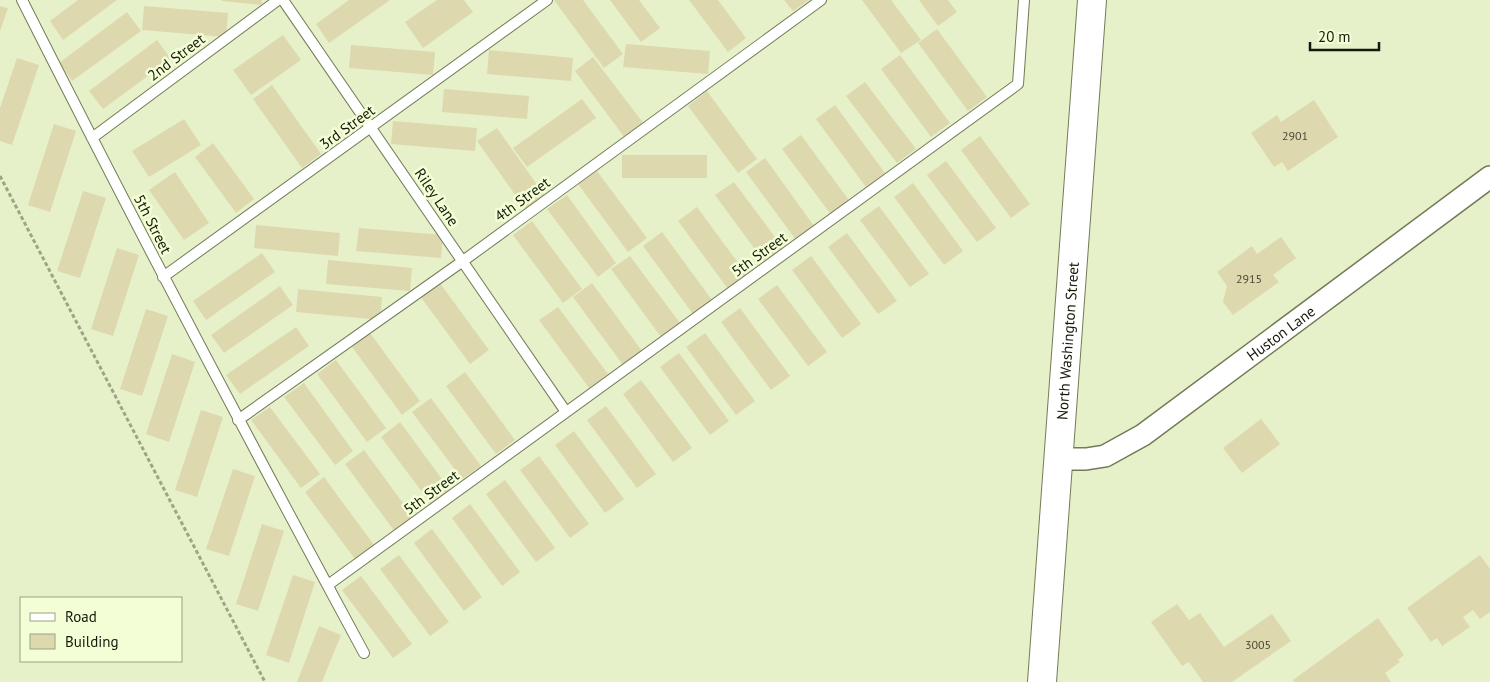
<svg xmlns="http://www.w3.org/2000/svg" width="1490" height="682" viewBox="0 0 1490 682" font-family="'PT Sans',sans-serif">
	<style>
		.building { fill: #ded8af }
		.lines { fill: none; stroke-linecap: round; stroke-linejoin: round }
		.service-casing { stroke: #727b58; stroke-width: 12 }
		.minor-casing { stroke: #727b58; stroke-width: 24 }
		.secondary-casing { stroke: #727b58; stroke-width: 30 }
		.path { stroke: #9ca585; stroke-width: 3; stroke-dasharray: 4 2.5; stroke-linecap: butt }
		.service { stroke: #fff; stroke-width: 10 }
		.minor { stroke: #fff; stroke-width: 21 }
		.secondary { stroke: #fff; stroke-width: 28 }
		.labels { text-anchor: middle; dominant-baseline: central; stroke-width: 5; stroke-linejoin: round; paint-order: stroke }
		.number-label { font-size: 12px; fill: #474933 }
		.street-label { font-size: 15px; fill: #15190a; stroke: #f3fed6 }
	</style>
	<rect width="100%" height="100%" fill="#e6f1c9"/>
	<path class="building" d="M78,0H117L63,40L50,21Z
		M222,0H262L261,5L222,1Z
		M349,0H390L329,43L316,24Z
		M437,0H464L473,12L423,48L405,22Z
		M554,0H583L623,54L604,68Z
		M610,0H639L660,28L641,42Z
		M689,0H718L746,38L728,52Z
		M784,0H809L793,11Z
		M862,0H891L921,40L901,53Z
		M919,0H948L957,12L938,26Z
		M0,6L8,8L0,31Z
		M144,6L228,13L226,37L142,30Z
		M127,12L141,31L72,81L59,63Z
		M937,29L987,97L968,111L918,43Z
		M283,35L301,60L251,95L233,70Z
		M157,40L171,59L103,109L89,91Z
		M626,44L710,51L708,74L623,67Z
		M351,45L435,52L433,75L349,68Z
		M489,50L573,58L571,81L487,74Z
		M900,55L950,123L931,137L881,69Z
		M593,57L644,124L625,138L575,71Z
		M17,58L39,65L12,145L0,141V108Z
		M865,82L916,149L897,163L846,96Z
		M272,85L321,154L302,168L253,99Z
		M444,89L529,96L527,119L442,112Z
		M707,91L757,159L738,173L688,106Z
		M582,99L596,118L527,167L513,148Z
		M1314,100L1338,137L1288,171L1282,162L1274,167L1251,133L1277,115L1281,122Z
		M835,105L885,173L866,187L816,119Z
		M184,119L201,145L149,177L132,151Z
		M393,121L477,128L475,151L391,144Z
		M54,124L76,131L50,212L28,205Z
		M497,128L545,196L526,210L477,141Z
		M801,135L851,203L832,216L782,149Z
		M980,136L1030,204L1011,218L961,150Z
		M213,143L254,199L236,213L195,157Z
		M622,155H707V178H622Z
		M765,158L814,226L796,240L746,172Z
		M946,161L996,228L977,242L927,175Z
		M597,171L647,238L628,252L578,184Z
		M175,172L209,223L184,240L149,190Z
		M734,182L784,249L765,263L715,195Z
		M913,183L963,251L944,265L894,197Z
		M83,191L106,198L80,278L57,271Z
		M567,195L616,263L598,277L547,209Z
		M879,206L929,274L910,287L860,220Z
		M697,207L747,275L728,289L678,221Z
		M532,221L582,289L563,303L513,235Z
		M256,225L340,233L338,256L254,248Z
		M359,228L443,235L441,258L356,251Z
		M662,232L712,300L693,314L643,246Z
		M847,233L897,301L878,314L828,247Z
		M1281,237L1296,258L1273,275L1279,282L1233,315L1223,302L1227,286L1217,272L1252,246L1257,254Z
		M117,248L139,255L113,336L91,329Z
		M262,253L275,272L206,320L193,301Z
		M630,256L680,323L661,337L611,269Z
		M811,256L861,324L842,338L792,270Z
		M328,260L412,268L410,291L326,284Z
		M439,282L489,350L470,364L420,296Z
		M592,283L642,351L623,365L573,297Z
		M777,285L827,352L808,366L758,299Z
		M280,286L293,305L224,353L211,335Z
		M298,289L382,297L380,320L296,312Z
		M558,307L608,374L589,388L539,320Z
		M740,308L790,376L771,390L721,322Z
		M146,309L168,316L142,396L120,389Z
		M296,327L309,346L240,394L226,375Z
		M370,333L420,401L402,415L352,347Z
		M705,333L755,401L736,415L686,347Z
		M679,353L729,421L710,435L660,367Z
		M172,354L195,362L169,442L146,434Z
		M336,360L386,428L367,442L317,374Z
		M465,372L515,440L496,454L446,386Z
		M641,380L692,448L673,462L623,394Z
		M304,383L353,451L335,465L284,397Z
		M431,398L481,466L462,479L412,412Z
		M606,406L656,474L637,488L587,420Z
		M270,407L320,474L301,488L251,420Z
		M201,410L223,417L197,497L175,490Z
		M1261,419L1280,444L1242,473L1223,448Z
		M400,422L450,490L431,504L381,437Z
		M574,431L624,499L605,513L555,445Z
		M364,450L414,518L395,532L345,464Z
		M539,456L589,524L570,538L520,470Z
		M233,469L255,476L229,556L206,549Z
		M324,477L374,545L355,559L305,492Z
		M505,480L555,548L536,562L486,494Z
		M470,504L520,572L502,586L452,518Z
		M262,524L284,531L258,611L236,604Z
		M432,529L482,597L464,611L414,543Z
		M399,555L449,622L430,636L380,569Z
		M1480,555L1490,569V612L1480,619L1473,610L1463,617L1470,627L1442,646L1437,638L1431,642L1407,608Z
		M293,575L315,582L289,663L266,655Z
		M361,576L412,644L393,658L342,590Z
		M1177,604L1189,620L1200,613L1224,647L1272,614L1291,641L1232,682H1203L1189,662L1182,666L1151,622Z
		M1378,618L1404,655L1398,660L1400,662L1385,673L1391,682H1294L1293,680Z
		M319,626L341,635L322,682H297Z"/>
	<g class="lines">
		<defs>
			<path id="service" d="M22,0C133,220 247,437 364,653
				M283,0L566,412
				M92,138L278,0
				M163,277L547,0
				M238,420L463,261L821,0
				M328,585L1018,84L1024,0"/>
			<g id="minor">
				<path id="s1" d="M1059,459H1086L1105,456L1143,435L1490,177"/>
			</g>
			<g id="secondary">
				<path id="s2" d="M1042,682L1092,0"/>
			</g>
		</defs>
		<use href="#service" class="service-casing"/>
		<use href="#minor" class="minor-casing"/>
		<use href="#secondary" class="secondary-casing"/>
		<path class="path" d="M0,176L265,682"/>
		<use href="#service" class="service"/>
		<use href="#minor" class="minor"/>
		<use href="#secondary" class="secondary"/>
	</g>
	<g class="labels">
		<g class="number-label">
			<text x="1295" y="135">2901</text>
			<text x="1249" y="278">2915</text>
			<text x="1258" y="644">3005</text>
		</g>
		<g class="street-label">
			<text transform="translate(176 57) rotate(-37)">2nd Street</text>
			<text transform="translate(347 127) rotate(-36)">3rd Street</text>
			<text transform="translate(437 197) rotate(56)">Riley Lane</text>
			<text transform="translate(522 199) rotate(-36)">4th Street</text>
			<text transform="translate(153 224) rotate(63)">5th Street</text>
			<text transform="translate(759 254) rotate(-36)">5th Street</text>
			<text stroke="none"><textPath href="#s1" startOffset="261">Huston Lane</textPath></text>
			<text stroke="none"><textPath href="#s2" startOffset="342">North Washington Street</textPath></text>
			<text transform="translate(431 492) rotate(-36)">5th Street</text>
		</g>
	</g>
	<rect x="20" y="597" width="162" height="65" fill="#f3fed6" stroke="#9aa284"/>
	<rect x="30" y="613" width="25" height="8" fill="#ffffff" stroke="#9aa284"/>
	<text x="65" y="622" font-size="15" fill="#15190a">Road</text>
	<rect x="30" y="634" width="25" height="15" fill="#ded8af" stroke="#9aa284"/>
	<text x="65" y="647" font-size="15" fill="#15190a">Building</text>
	<path d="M1310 42v8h69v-8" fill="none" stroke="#15190a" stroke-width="2.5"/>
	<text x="1318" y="42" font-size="15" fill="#15190a" stroke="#f3fed6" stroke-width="4" paint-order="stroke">20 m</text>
</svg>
